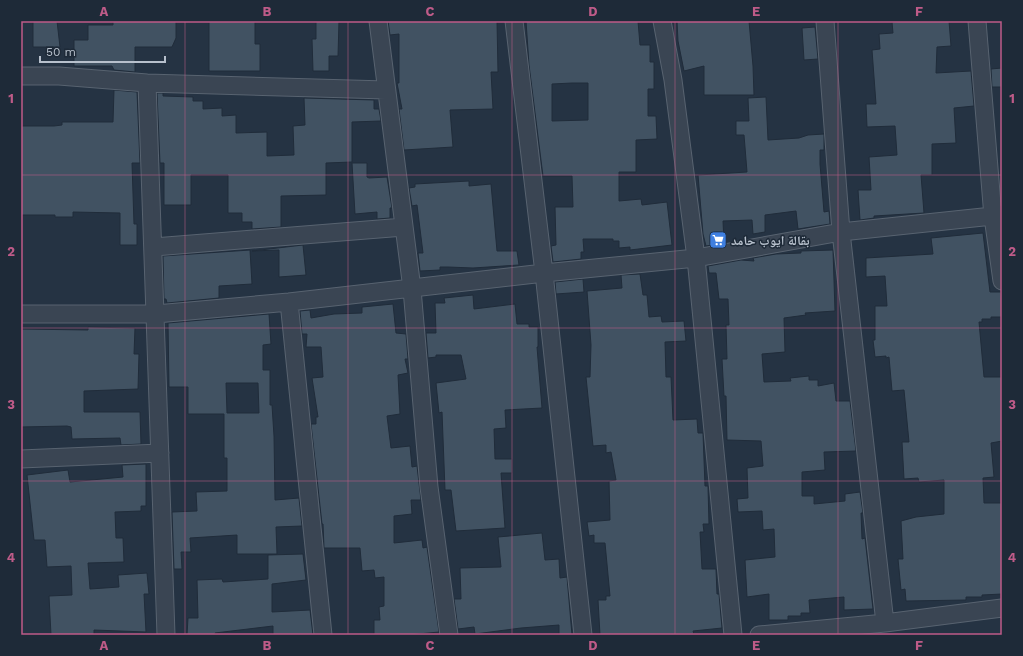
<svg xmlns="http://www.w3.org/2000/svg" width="1023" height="656" viewBox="0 0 1023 656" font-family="'Work Sans','Noto Naskh Arabic',sans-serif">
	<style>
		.building { fill: #415262; stroke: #202c3a; fill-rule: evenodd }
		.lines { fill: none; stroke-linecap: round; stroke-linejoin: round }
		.minor-casing { stroke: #586370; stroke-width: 19 }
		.minor { stroke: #3a4553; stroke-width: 17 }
		.grid { fill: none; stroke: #be5b88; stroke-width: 1; stroke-opacity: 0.55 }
		.labels { text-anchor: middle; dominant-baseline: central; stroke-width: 3; stroke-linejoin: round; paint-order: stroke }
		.poi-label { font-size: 13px; font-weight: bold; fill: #b7c0cc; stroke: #1e2a38; text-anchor: start }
		.neatline { fill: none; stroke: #be5b88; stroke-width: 1.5 }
		.grid-label { font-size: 13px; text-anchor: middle; font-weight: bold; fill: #be5b88 }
	</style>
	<rect width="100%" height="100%" fill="#253343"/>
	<path class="building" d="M33,21H57L60,47H33Z
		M113,21H176V38L172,47H135V72L114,70L112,66H74V40H88V25H113Z
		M209,21H255V44H260V71H209Z
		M316,21H339L338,56H329V71H313L312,39H316Z
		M388,21H497L498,72H491L493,109L450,110L453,147L404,150L399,109H402L397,83H399V34L390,35Z
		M526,21H638L640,45H650V62H654V89H648V116H656L657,139L636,140V172H619V201L641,199L642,205L667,202L672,245L630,250V247L619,248V241H613V239H583L584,252H581V259L553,262L551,246L556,245L555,207H573L572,176H543L529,65ZM572,83H588V120L552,121V84Z
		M677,21H749L753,66L754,95H704V66L684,71L678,41Z
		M906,21H949L951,46L937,47L936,73L971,71L974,106L954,108L956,143L932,144V175H921L924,213L874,216V218L860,220L858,190H871L869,157L897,155L895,126L867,127L866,104H876L872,50L880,49L879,34L893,33L892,22Z
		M815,27L818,59L804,60L802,28Z
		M1002,68V87H992L991,69Z
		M114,90L137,92L140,163H132L134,224H137V245H120V213L73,212V217H55V215H21V126H54L62,125V122H113Z
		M157,93H163V96L193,97V101H203V109L222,108V116L236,115V133L267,132V156L294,155L293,126L305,125L304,98L374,100V109H379L381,121L352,122V162L326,163V195L281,196V227L252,229V222H242V213H228V175H191V205H164V163H160Z
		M766,97L768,140L799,138L808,135L824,134V150H820V164L824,212L829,211L830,224L798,229L796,211L765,215V232L753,234L752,220L723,221L724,243L706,246L703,234L698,175L747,172L744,135H736V121H749L748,98Z
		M352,163H367V177L369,178L387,177L392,208H390V218L377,219V212L355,214Z
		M469,181V186L491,184L497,251H517L519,265L473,268L448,267H440V270L420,271L418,253H423L417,205L412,206L409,188L415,187V184Z
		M983,233L990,292H1001L1002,310V317H991V319H982V322H979L984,377H1002V441L991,443L994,477L983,478L984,503H1002V594L982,595V597H966V600L906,601L905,589L901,590L898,559H903L901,521L916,517L944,514V480L919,482L918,478L904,479L902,442H909L904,390L892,391L889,357L886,358V356L875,357L873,340H875V306H887L885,276L866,277V258L933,254L931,238Z
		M303,245L306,275L279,277V250L252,251Z
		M250,250L252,284L219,286V298L167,303L166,299H164L163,256Z
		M833,250L835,311L805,313L806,315L784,318L785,352L762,354L764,382L791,381L790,378L809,376V380H818V386L834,383L836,401H850L856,451L824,452L825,470L802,472V496H814V504L845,501V494L860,492L863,513H861L862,539L865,538L873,609L844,610V597L809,600L810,613H801V616H788V620H769V594L747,597L745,560L775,557L774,529L763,530L762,511L738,512L737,499L748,498L747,468L763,466L761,441L727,440L726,396H724L722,359H727L726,325H729L728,299H719L716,273H709L708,266L741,260L754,261L753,258L776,254L801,253V251Z
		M640,274L643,295H647L649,317L661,316L662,322L684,321L686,341L665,342L666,377H671L673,420L697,419L698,433H703L705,486H708L709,524H703L704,532H700L702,569H716L717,594H719L722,628L693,631L694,634L600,635L598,600H606V596H610L605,543H594V535L589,536L587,522L610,520L609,481L616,480L611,452L606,453V445L593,446L586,377H590L591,345L587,291L622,288L621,275Z
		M583,279L584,292L556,294L555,282Z
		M473,295L474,309L515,304L517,324H529V327H538V347H537L542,408L505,410L506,428L494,429L495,459H512V473H501L505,528L456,531L451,490H445L442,412L439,413L436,383L466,379L461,355H436V357L428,358L426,333H436L435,303H445L444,298Z
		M393,304L396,333L406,334L408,359H405L408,373L398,375L400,414L387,416L391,448L410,446L412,467L417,466L421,500H411L412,514L394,516V543L422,540L423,548L427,547L439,632L408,635H374V620H380L379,607L384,606V577L375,578L374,570L362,571L360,548H324L323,524H322L311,424H316V417H318L312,378L323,377L321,347H306L307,334H302L300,311L310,310L311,318L334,314L362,313V307Z
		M269,314L271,344L263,345V370H270V405H272L274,436L275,500L299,498L302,526L276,527L277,554H237V535L190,538L191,552H181L182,569H174L172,512L197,511L196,492L227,491V458H224V414H188V387H169L168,323ZM226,383H258L259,413H227Z
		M88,327L135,328L134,354H139L138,389L84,391V412H140L141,444L121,445L120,438L72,439L71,427L67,426L21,427V329L88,330Z
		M146,464V506H141V511L115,512L116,538H123L124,562L88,563L90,589L119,587L118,575L147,573L149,594H144L146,632L94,630V635H51L49,596L72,595L71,566L47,567L45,540H34L27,475L68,470L70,482L123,477L122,465Z
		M542,533L545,560L559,559L560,578L567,577L572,635H559V625L521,628L475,634L474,627L458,629L454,599H461L460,568L501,567L498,537Z
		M303,554L306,580L272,584V612L310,610L313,635H273V626L215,633V635H187L188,618H198L197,580L222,579L223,582L268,579V555Z"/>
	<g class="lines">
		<defs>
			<path id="minor" d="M378,21L412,289L429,487L449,635
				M514,21L544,273L583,635
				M662,21L673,80L696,258L733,635
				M825,21L841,232L885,623
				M977,21L993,217L1002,281
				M21,76H59L147,83L386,90
				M147,83L166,635
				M154,247L404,227
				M289,302L323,635
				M21,314H156L289,302L544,273L696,258L841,232L1002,215
				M21,459L160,453
				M759,635L885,623L1002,608"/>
		</defs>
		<use href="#minor" class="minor-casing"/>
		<use href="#minor" class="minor"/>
	</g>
	<path class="grid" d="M185,21V635M348,21V635M512,21V635M675,21V635M838,21V635M21,175H1002M21,328H1002M21,481H1002"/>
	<defs>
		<symbol id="supermarket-square" viewBox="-11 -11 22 22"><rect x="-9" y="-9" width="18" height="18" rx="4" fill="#3f7fe0" stroke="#1e2a38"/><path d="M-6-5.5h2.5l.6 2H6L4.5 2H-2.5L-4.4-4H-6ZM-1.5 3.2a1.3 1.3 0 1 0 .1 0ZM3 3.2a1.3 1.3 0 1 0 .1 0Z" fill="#fff"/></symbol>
	</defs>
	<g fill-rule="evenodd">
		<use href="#supermarket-square" x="708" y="230" width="20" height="20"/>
	</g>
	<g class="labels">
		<g class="poi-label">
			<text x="731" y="240">بقالة ايوب حامد</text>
		</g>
	</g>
	<rect width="1023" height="656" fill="none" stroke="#1e2a38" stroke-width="44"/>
	<path d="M40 56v6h125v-6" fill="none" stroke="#b7c0cc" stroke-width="2"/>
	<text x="46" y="56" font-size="12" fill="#b7c0cc" stroke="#1e2a38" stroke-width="3" paint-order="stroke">50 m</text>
	<rect x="22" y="22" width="979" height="612" class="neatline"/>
	<g class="grid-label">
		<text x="104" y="16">A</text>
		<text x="267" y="16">B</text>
		<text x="430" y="16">C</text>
		<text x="593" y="16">D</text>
		<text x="756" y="16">E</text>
		<text x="919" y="16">F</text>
		<text x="11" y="103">1</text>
		<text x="1012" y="103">1</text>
		<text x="11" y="256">2</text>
		<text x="1012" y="256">2</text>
		<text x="11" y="409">3</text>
		<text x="1012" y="409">3</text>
		<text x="11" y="562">4</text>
		<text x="1012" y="562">4</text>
		<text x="104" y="650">A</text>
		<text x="267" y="650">B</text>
		<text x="430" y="650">C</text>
		<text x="593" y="650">D</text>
		<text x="756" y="650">E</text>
		<text x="919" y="650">F</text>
	</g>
</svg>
